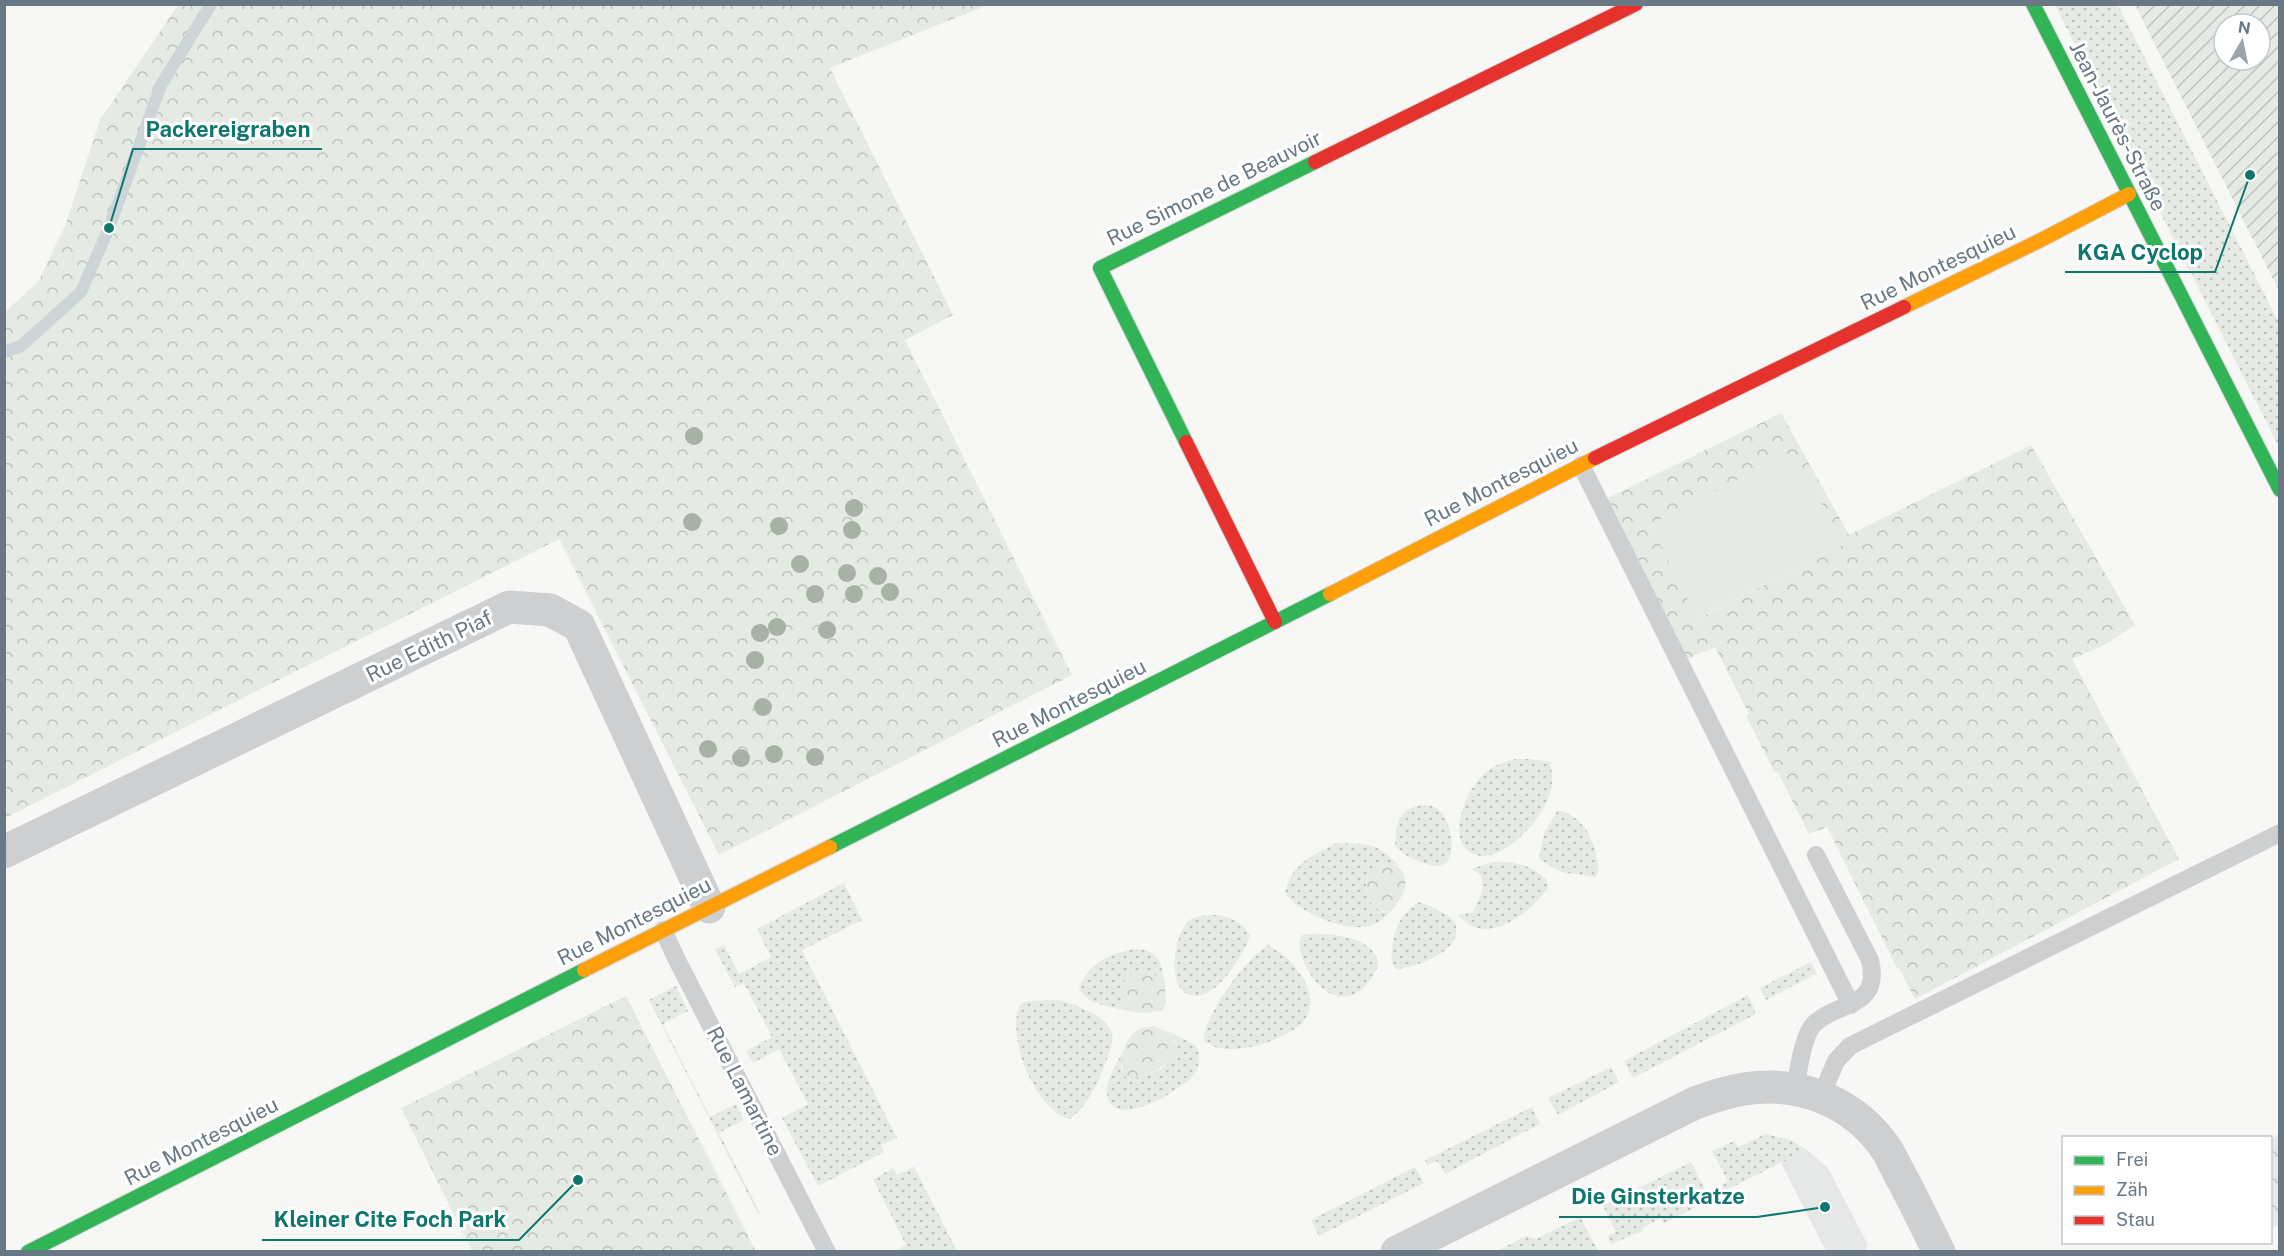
<svg xmlns="http://www.w3.org/2000/svg" width="2284" height="1256" viewBox="0 0 2284 1256" font-family="'Public Sans',sans-serif">
	<style>
		.built { fill: #e6e7e7 }
		.grass { fill: url(#grass-dots) }
		.park { fill: url(#park-crowns); fill-rule: evenodd }
		.garden { fill: url(#garden-furrows); fill-rule: evenodd }
		.pitch { fill: #e6eae4 }
		.lines { fill: none; stroke-linecap: round; stroke-linejoin: round }
		.stream { stroke: #cdd5d8; stroke-width: 12 }
		.fast-casing { stroke: #d3d4d4; stroke-width: 16 }
		.slow-casing { stroke: #d3d4d4; stroke-width: 16 }
		.jam-casing { stroke: #d3d4d4; stroke-width: 16 }
		.lane { stroke: #cdcfd0; stroke-width: 18 }
		.street { stroke: #cdcfd0; stroke-width: 33 }
		.fast { stroke: #30b455; stroke-width: 14 }
		.slow { stroke: #ff9f0a; stroke-width: 14 }
		.jam { stroke: #e5322d; stroke-width: 14 }
		.tree { fill: #a7b1a5 }
		.labels { text-anchor: middle; dominant-baseline: central; stroke-width: 6; stroke-linejoin: round; paint-order: stroke }
		.street-label { font-size: 21px; fill: #687885; stroke: #fff }
		.leader { fill: none; stroke: #0f766e; stroke-width: 2 }
		.callout-dot { fill: #0f766e; stroke: #fff; stroke-width: 2 }
		.callout-label { font-size: 22px; text-anchor: middle; font-weight: bold; fill: #0f766e; stroke: #fff; stroke-width: 6; stroke-linejoin: round; paint-order: stroke }
	</style>
	<defs>
		<pattern id="grass-dots" width="8" height="8" patternUnits="userSpaceOnUse" patternTransform="scale(1.5)"><rect width="8" height="8" fill="#e6eae4"/><path d="M2 2h.1M6 6h.1" fill="none" stroke="#bec2be" stroke-width="1.8" stroke-linecap="round"/></pattern>
		<pattern id="park-crowns" width="20" height="18" patternUnits="userSpaceOnUse" patternTransform="scale(1.5)"><rect width="20" height="18" fill="#e6eae4"/><path d="M2 6a3 3 0 1 1 6 0M12 15a3 3 0 1 1 6 0" fill="none" stroke="#bec2be"/></pattern>
		<pattern id="garden-furrows" width="10" height="10" patternUnits="userSpaceOnUse" patternTransform="scale(1.5)"><rect width="10" height="10" fill="#e6eae4"/><path d="M-1 1l2-2M0 10L10 0M9 11l2-2" fill="none" stroke="#bec2be"/></pattern>
	</defs>
	<rect width="100%" height="100%" fill="#f7f7f6"/>
	<path class="built" d="M1807,1150L1828,1168L1868,1245L1865,1251H1826L1781,1163Z"/>
	<path class="grass" d="M2055,5H2118L2279,323V447Z
		M1515,759H1530L1550,762C1552,772 1553,779 1551,789C1546,815 1506,863 1476,855C1442,845 1467,786 1486,772C1494,765 1505,762 1515,759Z
		M1423,805C1429,805 1435,806 1440,811C1455,828 1462,879 1423,863C1411,858 1403,855 1395,845C1397,822 1397,809 1423,805Z
		M1558,810C1586,816 1599,848 1598,874L1595,877L1561,872L1539,859L1544,833Z
		M1336,843C1368,844 1376,841 1399,866L1392,863L1367,875C1363,894 1371,901 1384,913L1392,910C1385,917 1379,924 1369,926C1345,932 1299,913 1285,893C1290,865 1313,855 1336,843Z
		M1494,862C1518,862 1529,864 1547,880L1548,888C1534,907 1507,931 1482,929C1472,928 1465,921 1457,915L1473,912C1480,898 1492,875 1470,869Z
		M844,883L862,920L802,950L897,1138L881,1145L884,1152L818,1186L782,1118L808,1104L779,1049L753,1063L746,1051L772,1037L744,983L735,987L715,949L724,945L739,974L771,957L757,929Z
		M1420,902L1448,915L1456,924C1456,929 1457,934 1455,938C1447,956 1415,967 1397,969L1392,964C1390,941 1397,913 1420,902Z
		M1218,915C1233,918 1242,922 1250,936C1243,955 1210,1013 1183,991C1168,979 1175,929 1191,919C1198,915 1210,915 1218,915Z
		M1311,934C1334,934 1373,936 1379,964C1343,1043 1288,957 1302,935Z
		M1269,945C1276,951 1285,955 1291,962C1303,975 1317,998 1307,1016C1294,1040 1225,1062 1204,1040C1203,1017 1248,955 1269,945Z
		M1139,949C1161,953 1160,962 1165,982L1152,973L1123,1004L1128,1011C1111,1007 1089,1005 1079,989C1086,964 1115,950 1139,949Z
		M1811,962L1817,973L1766,1000L1760,988Z
		M676,986L688,1011L663,1024L710,1117L736,1104L744,1120L719,1133L760,1213L758,1214L649,1000Z
		M1748,995L1756,1014L1633,1078L1624,1061Z
		M1030,1001C1040,1001 1052,999 1062,1001C1076,1004 1109,1018 1112,1033C1114,1044 1107,1059 1103,1069C1097,1086 1085,1108 1070,1119C1035,1111 1004,1034 1021,1003Z
		M1165,1030L1188,1041L1197,1047C1200,1056 1200,1066 1194,1074C1183,1090 1111,1133 1107,1094C1105,1081 1117,1063 1123,1051L1121,1068L1124,1076C1138,1079 1162,1074 1169,1060C1172,1054 1173,1047 1175,1041Z
		M1611,1067L1619,1082L1558,1115L1548,1098Z
		M1532,1107L1540,1124L1445,1174L1437,1161L1427,1165L1425,1160Z
		M1766,1134L1790,1140L1807,1150L1724,1191L1721,1185L1728,1181L1712,1151L1734,1141L1738,1147Z
		M1691,1162L1710,1198L1704,1201L1705,1203L1664,1223L1661,1218L1642,1228L1643,1231L1611,1244L1607,1236L1616,1232L1603,1206Z
		M914,1167L957,1251H894L906,1245L873,1179L893,1168L897,1175Z
		M1415,1167L1424,1183L1319,1236L1311,1220Z
		M1580,1217L1598,1250L1595,1251H1497L1526,1236L1536,1239Z"/>
	<path class="park" d="M178,5H988L830,68L953,315L905,340L1072,675L719,855L559,539L5,818V312L38,282L65,226L100,120Z
		M1781,413L1849,535L2031,445L2135,625L2106,644L2072,659L2179,859L1915,999L1899,968H1897L1827,827L1809,834L1778,772L1775,773L1746,716L1749,714L1715,647L1687,659L1608,498ZM1650,524L1842,545L1700,618Z
		M1383,863C1397,862 1408,872 1405,888C1403,896 1396,904 1392,910C1370,917 1364,892 1367,875Z
		M1139,971L1152,973L1165,982L1166,1004L1162,1011L1143,1013L1128,1011C1119,998 1121,989 1127,976Z
		M626,996L756,1251H472L401,1108Z
		M1153,1026C1168,1030 1174,1037 1177,1053C1163,1068 1146,1081 1124,1076C1118,1061 1124,1038 1139,1029C1143,1027 1149,1027 1153,1026Z
		M2278,1135L2279,1224L2271,1229V1139Z"/>
	<path class="garden" d="M2135,5H2279V291ZM2224,24H2260V60H2224Z"/>
	<path class="pitch" d="M1794,451L1843,545L1697,619L1650,524Z"/>
	<g class="lines">
		<path class="stream" d="M4,352L21,346L81,292L109,228L161,85L211,4"/>
		<defs>
			<path id="fast" d="M2033,4L2280,490
				M1186,442L1100,268L1315,162
				M830,847L1330,594
				M28,1252L584,970"/>
			<path id="slow" d="M1904,307L2041,240L2129,194
				M1330,594L1595,458
				M584,970L830,847"/>
			<path id="jam" d="M1315,162L1636,4
				M1186,442L1275,622
				M1595,458L1904,307"/>
		</defs>
		<use href="#fast" class="fast-casing"/>
		<use href="#slow" class="slow-casing"/>
		<use href="#jam" class="jam-casing"/>
		<path class="lane" d="M1581,465L1851,1005
			M663,930L677,960L827,1252
			M1795,1088C1799,1071 1802,1034 1816,1022C1842,1001 1881,1007 1870,960L1816,855
			M1821,1096L1836,1061L1850,1046L2280,833"/>
		<path class="street" d="M4,852L509,607L550,610L579,626L709,907
			M1397,1252L1695,1103C1711,1097 1727,1092 1744,1089C1799,1080 1855,1102 1887,1150C1893,1160 1898,1172 1904,1182C1916,1205 1927,1228 1939,1252"/>
		<use href="#fast" class="fast"/>
		<use href="#slow" class="slow"/>
		<use href="#jam" class="jam"/>
	</g>
	<g class="tree">
		<circle cx="694" cy="436" r="9"/>
		<circle cx="854" cy="508" r="9"/>
		<circle cx="692" cy="522" r="9"/>
		<circle cx="779" cy="526" r="9"/>
		<circle cx="852" cy="530" r="9"/>
		<circle cx="800" cy="564" r="9"/>
		<circle cx="847" cy="573" r="9"/>
		<circle cx="878" cy="576" r="9"/>
		<circle cx="890" cy="592" r="9"/>
		<circle cx="815" cy="594" r="9"/>
		<circle cx="854" cy="594" r="9"/>
		<circle cx="777" cy="627" r="9"/>
		<circle cx="827" cy="630" r="9"/>
		<circle cx="760" cy="633" r="9"/>
		<circle cx="755" cy="660" r="9"/>
		<circle cx="763" cy="707" r="9"/>
		<circle cx="708" cy="749" r="9"/>
		<circle cx="774" cy="754" r="9"/>
		<circle cx="815" cy="757" r="9"/>
		<circle cx="741" cy="758" r="9"/>
	</g>
	<g class="labels">
		<g class="street-label">
			<text transform="translate(2118 126) rotate(63)">Jean-Jaurès-Straße</text>
			<text transform="translate(1214 188) rotate(-26)">Rue Simone de Beauvoir</text>
			<text transform="translate(1938 267) rotate(-26)">Rue Montesquieu</text>
			<text transform="translate(1501 482) rotate(-27)">Rue Montesquieu</text>
			<text transform="translate(429 646) rotate(-26)">Rue Edith Piaf</text>
			<text transform="translate(1069 703) rotate(-27)">Rue Montesquieu</text>
			<text transform="translate(634 921) rotate(-27)">Rue Montesquieu</text>
			<text transform="translate(745 1091) rotate(63)">Rue Lamartine</text>
			<text transform="translate(201 1141) rotate(-27)">Rue Montesquieu</text>
		</g>
	</g>
	<path class="leader" d="M109 228L133 149H322M2250 175L2215 272H2065M1825 1207L1757 1217H1559M578 1180L519 1240H262"/>
	<g class="callout-dot">
		<circle cx="109" cy="228" r="6"/>
		<circle cx="2250" cy="175" r="6"/>
		<circle cx="1825" cy="1207" r="6"/>
		<circle cx="578" cy="1180" r="6"/>
	</g>
	<g class="callout-label">
		<text x="228" y="137">Packereigraben</text>
		<text x="2140" y="260">KGA Cyclop</text>
		<text x="1658" y="1204">Die Ginsterkatze</text>
		<text x="390" y="1227">Kleiner Cite Foch Park</text>
	</g>
	<rect width="2284" height="1256" fill="none" stroke="#687885" stroke-width="12"/>
	<rect x="2062" y="1136" width="210" height="108" fill="#ffffff" stroke="#c3c9ce" stroke-width="1.5"/>
	<rect x="2074" y="1156" width="30" height="9" fill="#30b455" stroke="#c3c9ce" stroke-width="1.5"/>
	<text x="2116" y="1166" font-size="18" fill="#687885">Frei</text>
	<rect x="2074" y="1186" width="30" height="9" fill="#ff9f0a" stroke="#c3c9ce" stroke-width="1.5"/>
	<text x="2116" y="1196" font-size="18" fill="#687885">Zäh</text>
	<rect x="2074" y="1216" width="30" height="9" fill="#e5322d" stroke="#c3c9ce" stroke-width="1.5"/>
	<text x="2116" y="1226" font-size="18" fill="#687885">Stau</text>
	<g transform="translate(2242 42) rotate(9)"><circle r="28" fill="#ffffff" stroke="#c3c9ce" stroke-width="1.5"/>
	<path d="M0-4.5L10 22L0 15L-10 22Z" fill="#9aa4ad"/>
	<text y="-9" font-size="16" font-weight="bold" text-anchor="middle" fill="#687885">N</text>
	</g>
</svg>
